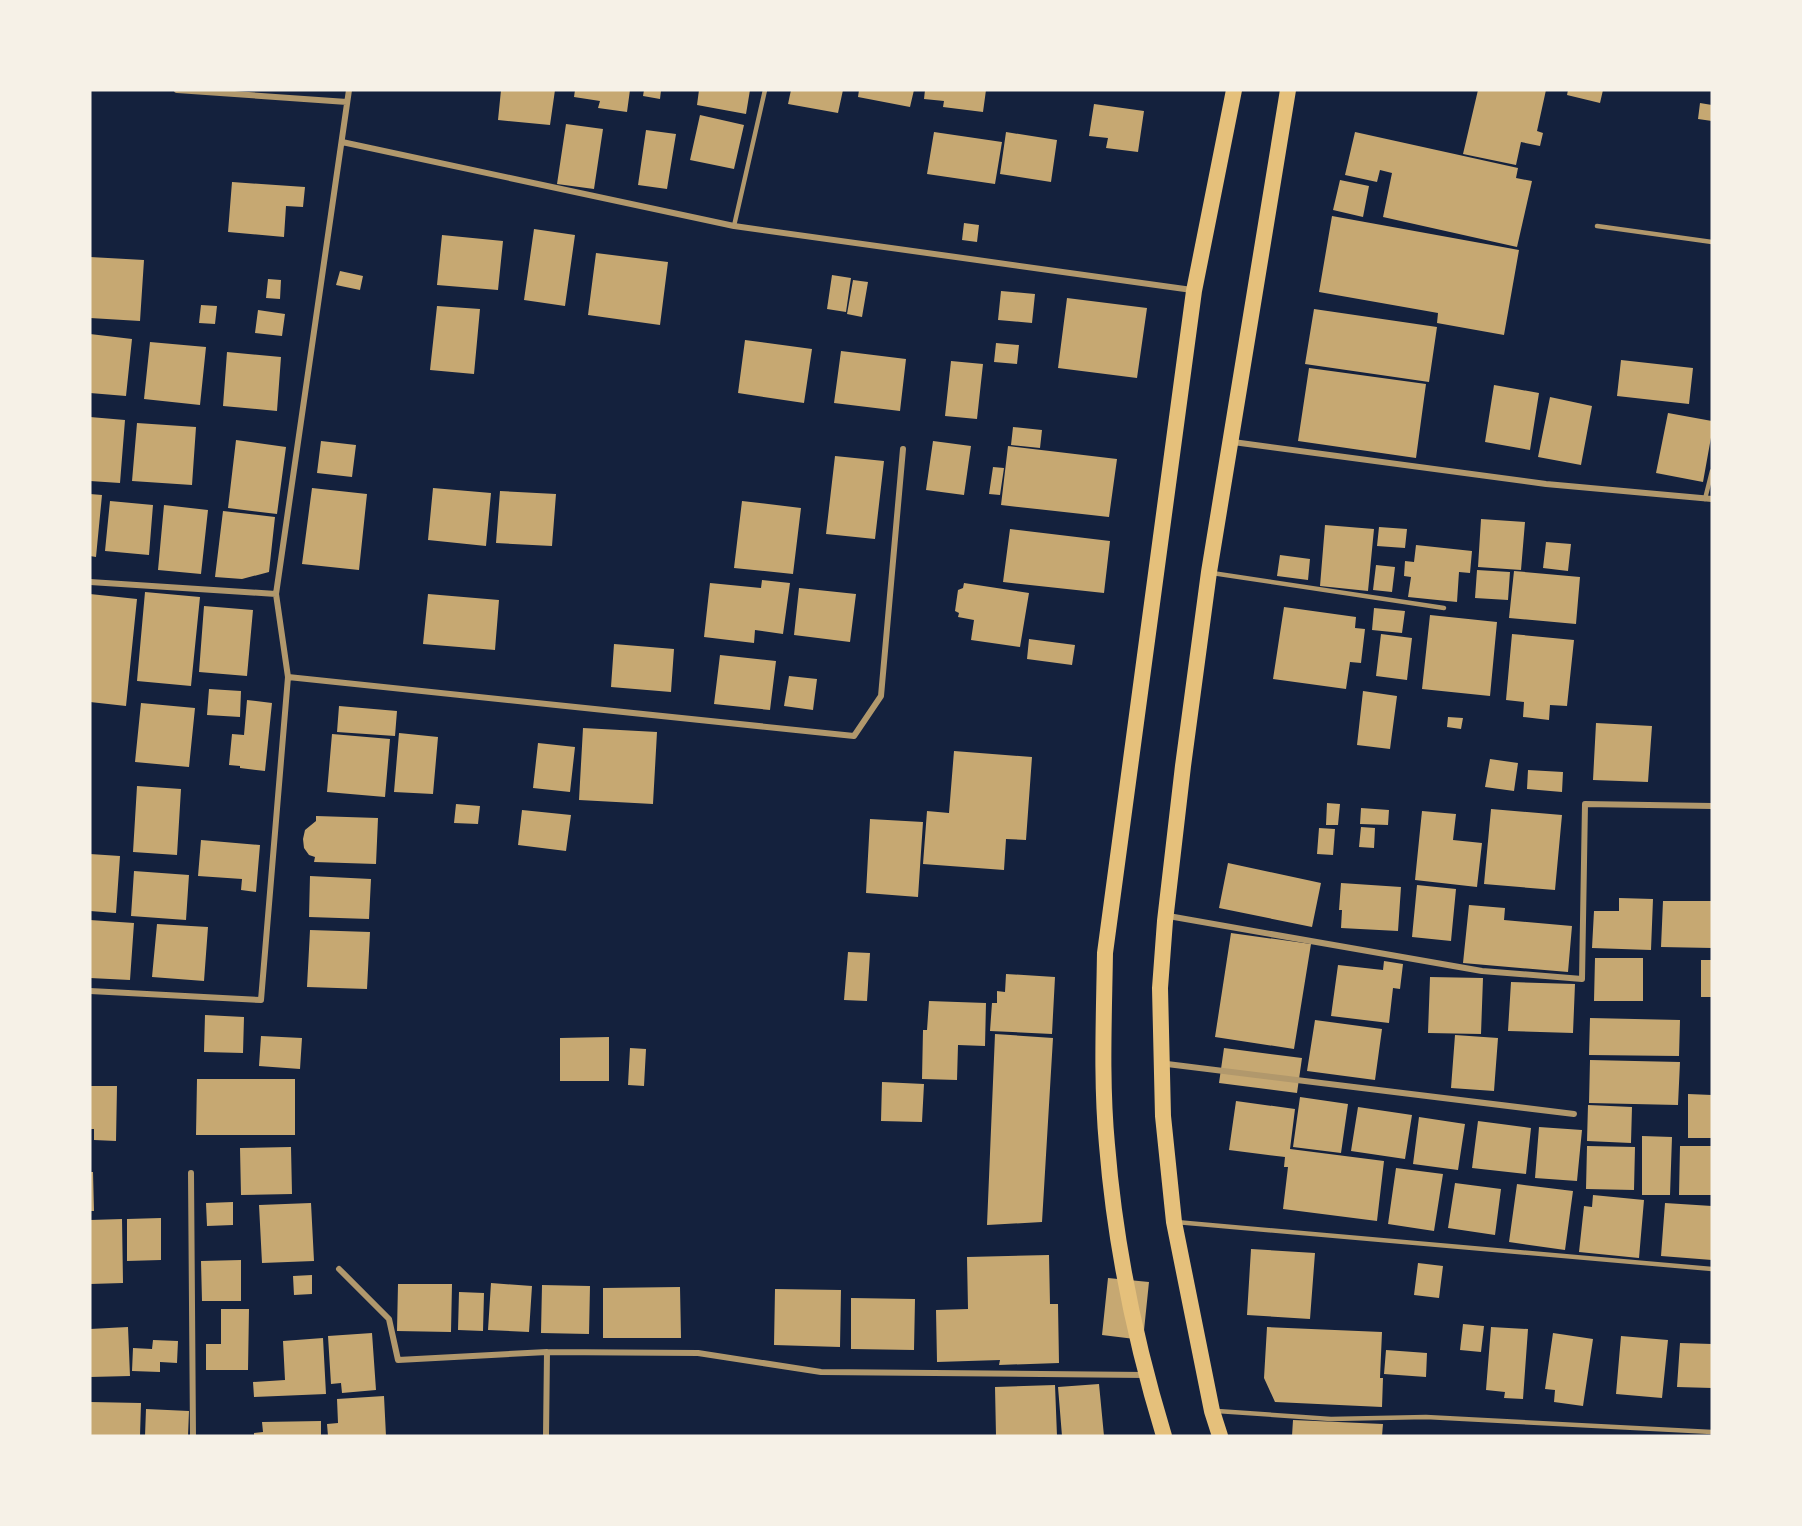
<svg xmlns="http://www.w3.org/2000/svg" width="1802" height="1526" viewBox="0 0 1802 1526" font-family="Signika,sans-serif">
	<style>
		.building { fill: #c6a872 }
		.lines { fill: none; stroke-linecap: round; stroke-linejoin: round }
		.service { stroke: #b1986c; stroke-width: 4.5 }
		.minor { stroke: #b1986c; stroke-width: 6 }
		.trunk { stroke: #e5c07b; stroke-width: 16 }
	</style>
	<rect width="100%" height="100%" fill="#14213d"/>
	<path class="building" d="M501,90H555L550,125L498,120Z
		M575,90H630L627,112L598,108L600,101L574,97Z
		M644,90H661L660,99L643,96Z
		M699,90H750L746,114L697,105Z
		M791,90H843L838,113L788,104Z
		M859,90H914L910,107L858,97Z
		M925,90H986L983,112L943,107L944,101L924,99Z
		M1478,90H1546L1537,131L1543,133L1540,146L1521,142L1516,165L1463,154Z
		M1568,90H1603L1600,103L1567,95Z
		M1700,103L1712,105V121L1698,119Z
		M1094,104L1144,111L1138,152L1106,148L1108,138L1089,136Z
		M700,115L744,125L734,169L690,160Z
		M566,124L603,129L594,189L557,184Z
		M646,130L676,134L667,189L638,185Z
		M934,132L1002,142L995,184L927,174Z
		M1006,132L1057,140L1051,182L1000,174Z
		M1355,132L1518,168L1516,178L1532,181L1517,247L1383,217L1392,173L1380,170L1377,182L1345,175Z
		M1340,180L1369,186L1363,217L1333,210Z
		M232,182L305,187L303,207L286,206L284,237L228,232Z
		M1332,216L1519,250L1504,335L1437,323L1438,313L1319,292Z
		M964,223L979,225L977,242L962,240Z
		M534,229L575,235L565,306L524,300Z
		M442,235L503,241L498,290L437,285Z
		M596,253L668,262L660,325L588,315Z
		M90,257L144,260L140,321L90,318Z
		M340,271L363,276L360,290L336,285Z
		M832,275L851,278L846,312L827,309Z
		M268,279L281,280L280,299L266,298Z
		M853,280L868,282L862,317L847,314Z
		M1001,291L1035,294L1032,323L998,320Z
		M1067,298L1147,308L1137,378L1058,368Z
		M201,305L217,306L215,324L199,323Z
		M437,306L480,309L474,374L430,370Z
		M1314,309L1437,327L1429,382L1305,364Z
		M258,310L285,314L282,336L255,333Z
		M90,334L132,339L126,396L90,393Z
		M745,340L812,349L804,403L738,393Z
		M150,342L206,347L200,405L144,399Z
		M996,343L1019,345L1017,364L994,362Z
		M841,351L906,359L900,411L834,403Z
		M227,352L281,357L277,411L223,406Z
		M1621,360L1693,368L1689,404L1617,396Z
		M951,361L983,364L977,419L945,416Z
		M1309,368L1426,384L1416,458L1298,441Z
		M1494,385L1539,393L1530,450L1485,442Z
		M1550,397L1592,406L1581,465L1538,457Z
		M1668,413L1712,421V432L1703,482L1656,473Z
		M90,417L125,420L120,483L90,481Z
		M137,423L196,427L192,485L132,481Z
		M1013,427L1042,430L1040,448L1011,445Z
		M236,440L286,447L277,514L228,508Z
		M321,441L356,445L352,477L317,473Z
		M933,441L971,446L964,495L926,490Z
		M1008,446L1117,459L1109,517L1001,505Z
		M835,456L884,461L875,539L826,534Z
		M993,467L1004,468L1000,495L989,494Z
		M312,488L367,494L359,570L302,564Z
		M433,488L491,493L486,546L428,540Z
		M500,491L556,494L552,546L496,543Z
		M90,494L102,495L96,557L90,556Z
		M110,501L153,505L149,555L105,551Z
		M742,501L801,508L793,574L734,568Z
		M164,505L208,510L201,574L158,570Z
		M223,511L275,517L269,572L242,579L215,577Z
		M1481,519L1525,522L1521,570L1478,567Z
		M1325,525L1374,529L1368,591L1320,586Z
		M1379,527L1407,529L1405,548L1377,546Z
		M1010,529L1110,541L1104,593L1003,582Z
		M1546,542L1571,544L1568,571L1543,568Z
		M1416,545L1472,551L1470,573L1459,572L1457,602L1408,597L1411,577L1404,576L1405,561L1414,562Z
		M1280,555L1310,559L1308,580L1277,576Z
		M1376,565L1395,567L1392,592L1373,590Z
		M1477,570L1510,572L1508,600L1475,598Z
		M1514,571L1580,577L1576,624L1509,618Z
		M762,580L790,583L783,634L755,630L754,643L704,637L710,583L761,588Z
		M964,583L1029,593L1020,647L971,640L974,620L958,617L959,613L955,611L958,590L963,588Z
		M799,588L856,594L850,642L794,635Z
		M145,592L200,597L191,686L137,681Z
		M90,594L137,599L126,706L90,702Z
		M428,594L499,600L495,650L423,644Z
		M204,606L253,610L247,676L199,672Z
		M1284,607L1356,617L1355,628L1365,629L1361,663L1350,662L1346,689L1273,679Z
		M1374,608L1405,611L1402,633L1372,630Z
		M1430,615L1497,622L1490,696L1422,689Z
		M1381,634L1412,638L1407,680L1376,676Z
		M1512,634L1574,640L1567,706L1550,705L1549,720L1523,717L1524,702L1506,700Z
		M1029,639L1075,645L1072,665L1027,659Z
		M614,644L674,649L671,692L611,687Z
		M720,655L776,661L770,710L714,704Z
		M789,676L817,679L813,710L784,706Z
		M209,689L241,691L240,717L207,715Z
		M1363,691L1397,696L1390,749L1357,745Z
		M247,700L272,703L265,771L240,768V766L229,765L232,734L244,735Z
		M141,703L195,708L189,767L135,762Z
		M339,706L397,711L395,736L337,732Z
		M1448,717L1463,718L1461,729L1447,727Z
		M1596,723L1652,726L1648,782L1593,780Z
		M583,728L657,732L653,804L579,800Z
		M399,733L438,737L433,794L394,792Z
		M332,734L390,739L385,797L327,792Z
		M538,743L575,747L570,792L533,788Z
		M954,751L1032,757L1026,840L1006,839L1004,870L923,864L927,811L949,813Z
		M1490,759L1518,763L1514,791L1485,787Z
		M1528,770L1563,772L1562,792L1527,789Z
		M137,786L181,789L177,855L133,852Z
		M1327,803L1340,804L1338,825H1326Z
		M456,804L480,806L478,824L454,823Z
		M1361,808L1389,810L1388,825L1360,824Z
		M1491,809L1562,815L1555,890L1484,884Z
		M522,810L571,815L566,851L518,845Z
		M1422,811L1456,814L1453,840L1482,843L1477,887L1415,880Z
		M316,816L378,818L376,864L314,862L315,857L309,855L304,848L303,839L305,830L316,821Z
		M870,819L923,822L918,897L866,893Z
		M1361,827L1375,828L1374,848L1359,847Z
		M1319,828L1335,829L1333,855L1317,854Z
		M201,840L260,845L256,892L241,890L242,879L198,876Z
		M90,854L120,856L116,913L90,911Z
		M1228,863L1321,883L1312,927L1219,908Z
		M134,871L189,875L186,920L131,916Z
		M310,876L371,879L369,919L309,917Z
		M1341,883L1401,887L1398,931L1341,928L1342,910H1339Z
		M1417,885L1456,889L1451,941L1412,937Z
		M1619,898L1653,899L1651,950L1592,948L1594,911H1619Z
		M1663,901H1712V948L1661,947Z
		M1469,905L1505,908L1504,920L1572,926L1568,972L1463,963Z
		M90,920L134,923L130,980L90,978Z
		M157,924L208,927L204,981L152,977Z
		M310,930L370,932L367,989L307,987Z
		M1231,933L1311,944L1294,1049L1215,1037Z
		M848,952L870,953L867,1001L844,1000Z
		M1595,958H1643V1001H1594Z
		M1701,960H1712V997H1701Z
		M1384,961L1403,964L1400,989L1393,988L1389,1023L1331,1016L1338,965L1383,970Z
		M1006,974L1055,977L1052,1034L990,1031L992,1003H997V991L1005,992Z
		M1430,977L1483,978L1481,1034L1428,1033Z
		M1511,982L1575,984L1573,1033L1508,1031Z
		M929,1001L986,1003L985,1046L958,1045L957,1080L922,1079L923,1030H927Z
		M205,1015L244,1017L243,1053L204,1052Z
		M1590,1018L1680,1020L1679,1056L1589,1055Z
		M1315,1020L1382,1029L1375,1080L1307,1071Z
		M995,1034L1053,1038L1042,1222L987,1225Z
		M1455,1035L1498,1038L1494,1091L1451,1088Z
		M261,1036L302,1038L300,1069L259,1066Z
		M609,1037V1081H560V1038Z
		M630,1048L646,1049L644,1086L628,1085Z
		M1224,1048L1302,1058L1297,1093L1219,1083Z
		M1590,1060L1680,1062L1678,1105L1589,1103Z
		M197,1079H295V1135H196Z
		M882,1082L924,1084L922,1122L881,1121Z
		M90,1086H117L116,1141L94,1140V1129H90Z
		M1688,1094L1712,1095V1138H1688Z
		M1300,1097L1348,1104L1341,1153L1293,1147Z
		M1236,1101L1295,1109L1290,1149L1384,1161L1377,1221L1283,1209L1288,1167H1284L1285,1157L1229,1150Z
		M1588,1105L1632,1107L1631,1143L1587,1141Z
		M1358,1107L1412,1115L1405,1159L1351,1151Z
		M1419,1117L1465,1124L1458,1170L1413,1164Z
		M1478,1121L1531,1128L1526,1174L1472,1168Z
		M1539,1127L1582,1130L1577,1181L1535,1178Z
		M1642,1136L1672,1137L1670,1195H1642Z
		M1587,1146L1635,1147L1634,1190L1586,1189Z
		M1680,1146H1712V1195H1679Z
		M291,1147L292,1194L241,1195L240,1148Z
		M1396,1168L1443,1174L1434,1231L1388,1224Z
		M90,1172H93L94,1211H90Z
		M1455,1183L1501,1189L1495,1235L1448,1228Z
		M1517,1184L1573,1191L1565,1250L1509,1242Z
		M1593,1195L1644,1200L1639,1258L1579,1252L1584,1206L1592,1207Z
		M233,1202V1225L207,1226L206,1203Z
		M311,1203L314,1261L262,1263L259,1205Z
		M1665,1203L1712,1206V1260L1661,1256Z
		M161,1218V1260L127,1261V1219Z
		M122,1219L123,1283L90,1284V1220Z
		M1251,1249L1315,1253L1310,1319L1247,1315Z
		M1049,1255L1050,1304H1058L1059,1363L999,1365L1000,1360L937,1362L936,1310L968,1309L967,1257Z
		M241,1260V1301H202L201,1261Z
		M1418,1263L1443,1266L1439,1298L1414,1295Z
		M312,1275V1294L294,1295L293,1276Z
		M1108,1278L1149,1282L1143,1340L1102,1335Z
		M491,1283L532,1286L529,1332L488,1330Z
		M398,1284H452L451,1332L397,1331Z
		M542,1285L590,1286L589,1334L541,1333Z
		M680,1287L681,1338H603V1288Z
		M775,1289L841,1290L840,1347L774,1345Z
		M459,1292L484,1293L483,1331L458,1330Z
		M851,1298L915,1299L914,1350L851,1349Z
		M221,1309H249L248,1370H206V1344H221Z
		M1463,1324L1484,1326L1481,1352L1460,1350Z
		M128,1327L130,1376L90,1377V1329Z
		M1267,1327L1382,1332L1380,1378H1383L1382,1407L1275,1402L1264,1378Z
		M1491,1327L1528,1329L1523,1399L1504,1398L1505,1392L1486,1390Z
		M372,1333L376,1390L342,1393L341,1383L331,1384L328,1336Z
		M1553,1333L1593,1339L1583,1406L1554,1402L1555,1390L1545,1389Z
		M1621,1336L1668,1340L1662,1398L1616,1394Z
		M323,1338L326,1394L254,1397L253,1382L285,1380L283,1341Z
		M153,1340L178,1341L177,1363L160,1362V1372L132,1371L133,1348L152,1349Z
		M1680,1343L1712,1344V1388L1677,1387Z
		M1386,1350L1427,1353L1426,1377L1384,1374Z
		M1099,1384L1104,1436H1062L1058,1387Z
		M1055,1385L1057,1436H996L995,1387Z
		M384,1396L386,1436H328L327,1424L338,1423L337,1399Z
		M90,1402L141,1403L140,1436H90Z
		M146,1409L189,1411L188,1436H145Z
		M1293,1420L1383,1424L1382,1436H1292Z
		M321,1421V1436H254V1433L263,1432L262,1422Z"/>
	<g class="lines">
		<path class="service" d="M734,226L765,90
			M1597,226L1712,242
			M1705,499L1712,471
			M1212,573L1444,608
			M1176,1222L1712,1269
			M1217,1411L1331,1419L1426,1417L1712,1432"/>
		<path class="minor" d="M177,90L347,102
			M342,142L734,226L1192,290
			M1233,442L1546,484L1712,499
			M90,582L276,594
			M288,677L854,736L881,696L903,449
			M1174,917L1482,971L1582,979L1585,804L1712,806
			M90,991L261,1000L288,677L276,594L349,90
			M1167,1064L1574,1114
			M191,1173L193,1436
			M339,1269L389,1319L398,1360L547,1352L698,1353L821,1372L1145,1375
			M546,1436L547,1352"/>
		<path class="trunk" d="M1164,1436C1135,1341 1115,1244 1107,1145C1101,1081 1104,1017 1105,953L1194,291L1234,90
			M1220,1436L1212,1411L1174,1222L1163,1116L1160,988L1165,921L1183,766L1209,572L1288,90"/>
	</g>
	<rect width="1802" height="1526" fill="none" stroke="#f6f1e7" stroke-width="183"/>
</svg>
